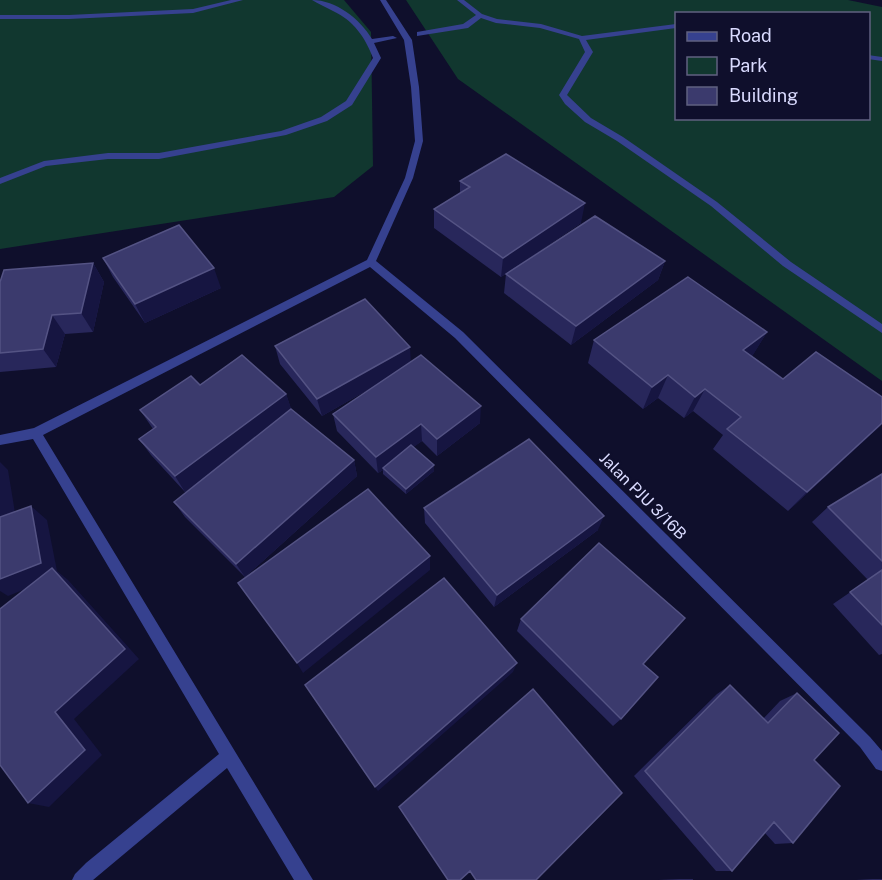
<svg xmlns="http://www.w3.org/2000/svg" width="882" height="880" viewBox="0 0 882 880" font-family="'Public Sans',sans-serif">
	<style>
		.green { fill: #11372f; fill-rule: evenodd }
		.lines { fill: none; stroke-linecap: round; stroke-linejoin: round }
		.lane { fill: #36418f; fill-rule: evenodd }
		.street { fill: #36418f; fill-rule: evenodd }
		.wall { fill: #28275b }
		.shaded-wall { fill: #161541 }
		.building { fill: #3b3a6d; stroke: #545384; stroke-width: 1.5 }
		.labels { text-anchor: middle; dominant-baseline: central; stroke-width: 4.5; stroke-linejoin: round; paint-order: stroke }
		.street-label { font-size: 16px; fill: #dadbff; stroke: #0f0f2c }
	</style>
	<rect width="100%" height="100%" fill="#0f0f2c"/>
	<path class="green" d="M0,0H344L371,32L373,166L334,197L0,249Z
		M406,0H848L882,7V381L458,79ZM676,14H868V118H676Z"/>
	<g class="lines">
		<path class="lane" d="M231,0H243L193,13L69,19H0V15H69L193,9Z
			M312,0C336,0 360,19 372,39L393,36L397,38L374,43L381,58L352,105L327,121L286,135L159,159H108L46,166L0,184V178L44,161L108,153H159L281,131L321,117L346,101L373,58C365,37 354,21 333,11C326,7 318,4 312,0Z
			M457,0H464L482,14L497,19L541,24L582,36L676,24V28L586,40L593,52L567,95L591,118L623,137L717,202L791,262L882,324V333L783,266L711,206L617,141L585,122L565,104L559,95L585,52L579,39L540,28L496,23L481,18L468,28L417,36V32L463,24L476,15Z
			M868,55L882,57V61L868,59Z"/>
		<path class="street" d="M380,0H386L412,40L419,87L423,141L413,178L376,261L463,332L870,737L882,751V771L876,769L860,747L455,338L370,267L43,435L313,880H294L227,768L93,880H72L75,874L86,863L219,754L33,439L0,445V435L34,428L367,260L405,178L415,141L411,87L404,40Z"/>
	</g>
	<path class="wall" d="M460,181L581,223L501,277L434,228V209L460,193Z
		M103,258L221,288L145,323L113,277Z
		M665,261L658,280L571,345L504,293L506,274Z
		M93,263L104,282L93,332L65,334L56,367L0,372V282Z
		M767,332L752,356L783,379L882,397V424L788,511L713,449L723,435L693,411L684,418L658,398L643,409L588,363L594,340Z
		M275,346L411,361L480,423L437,456L422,441L413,447L434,465V471L406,494L383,474V470L378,473L337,431L333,414L378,384L322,416L280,364Z
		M200,385L286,394L291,409L354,460L357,476L245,577L185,517L174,502L225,462L185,492L151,455L139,439L153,429L140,410Z
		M882,474V654L879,655L833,604L868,580L812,522L828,507Z
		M424,508L598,530L494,607L425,523Z
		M521,619L643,664L621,719L613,726L517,631Z
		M730,685L763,719L780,701L797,693L814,760L793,843L775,844L765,833L732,871H716L634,776L717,694Z
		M679,879H693V880H658Z
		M872,879H882V880H856Z"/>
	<path class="shaded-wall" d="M585,203L581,223L501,277L503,258Z
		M665,261L658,280L571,345L576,326Z
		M93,263L104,282L93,332L81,313Z
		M214,268L221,288L145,323L135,304Z
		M52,315L65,334L56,367L43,349Z
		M767,332L753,355L730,372L743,350Z
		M410,347L411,365L322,416L317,399Z
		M668,375L658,398L643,409L652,387Z
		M705,389L693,411L684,418L695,397Z
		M286,394L292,411L185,492L175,476Z
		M481,406L480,423L437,456V439Z
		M882,423V424L877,429L788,511L807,492Z
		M421,424L422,441L384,469L383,468V470L378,473L376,457Z
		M354,460L357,476L245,577L236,564Z
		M0,462L8,470L18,531L0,517Z
		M434,465V471L406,494V489Z
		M31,506L47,520L57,571L68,580L139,659L74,719L102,755L49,807L28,803L55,712L58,576L8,596L0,591V579Z
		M604,516L598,530L494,607L497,595Z
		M430,556V570L303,673L297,663Z
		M517,663L513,672L378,791L375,787Z"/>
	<path class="building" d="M506,154L585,203L503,258L434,209L470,187L460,181Z
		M595,216L665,261L576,326L506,274Z
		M179,225L214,268L135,304L103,258Z
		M93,263L81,313L52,315L43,349L0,353V282L4,270Z
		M688,277L767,332L743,350L783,379L816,352L882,397V423L807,492L727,429L741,417L705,389L695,397L668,375L652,387L594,340Z
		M365,299L410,347L317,399L275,346Z
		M242,355L286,394L175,476L139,439L156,427L140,410L191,376L200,385Z
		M421,355L481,406L437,439L421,424L376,457L333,414Z
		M291,409L354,460L236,564L174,502Z
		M529,439L604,516L497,595L424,508Z
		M411,445L434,465L406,489L383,468Z
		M882,474V561L828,507Z
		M368,489L430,556L297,663L238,583Z
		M31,506L41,563L0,579V517Z
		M599,543L685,618L643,664L658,677L621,719L521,619Z
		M52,568L125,649L55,712L85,750L28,803L0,765V609Z
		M882,570V625L850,592Z
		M444,578L517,663L375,787L305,685Z
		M730,685L768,723L797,693L839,733L814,760L840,786L793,843L774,822L732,871L645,771Z
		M533,689L622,793L536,880H476L470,871L460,880H448L399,807Z"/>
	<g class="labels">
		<g class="street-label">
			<text transform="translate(643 496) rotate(45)">Jalan PJU 3/16B</text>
		</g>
	</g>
	<rect x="675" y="12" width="195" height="108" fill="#0f0f2c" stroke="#606180" stroke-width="1.5"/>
	<rect x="687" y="32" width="30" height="9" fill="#36418f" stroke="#606180" stroke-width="1.5"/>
	<text x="729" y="42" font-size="18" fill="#dadbff">Road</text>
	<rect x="687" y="57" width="30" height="18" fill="#11372f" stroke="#606180" stroke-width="1.5"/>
	<text x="729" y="72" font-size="18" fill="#dadbff">Park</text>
	<rect x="687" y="87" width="30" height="18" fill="#3b3a6d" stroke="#606180" stroke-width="1.5"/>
	<text x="729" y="102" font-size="18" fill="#dadbff">Building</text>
</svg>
